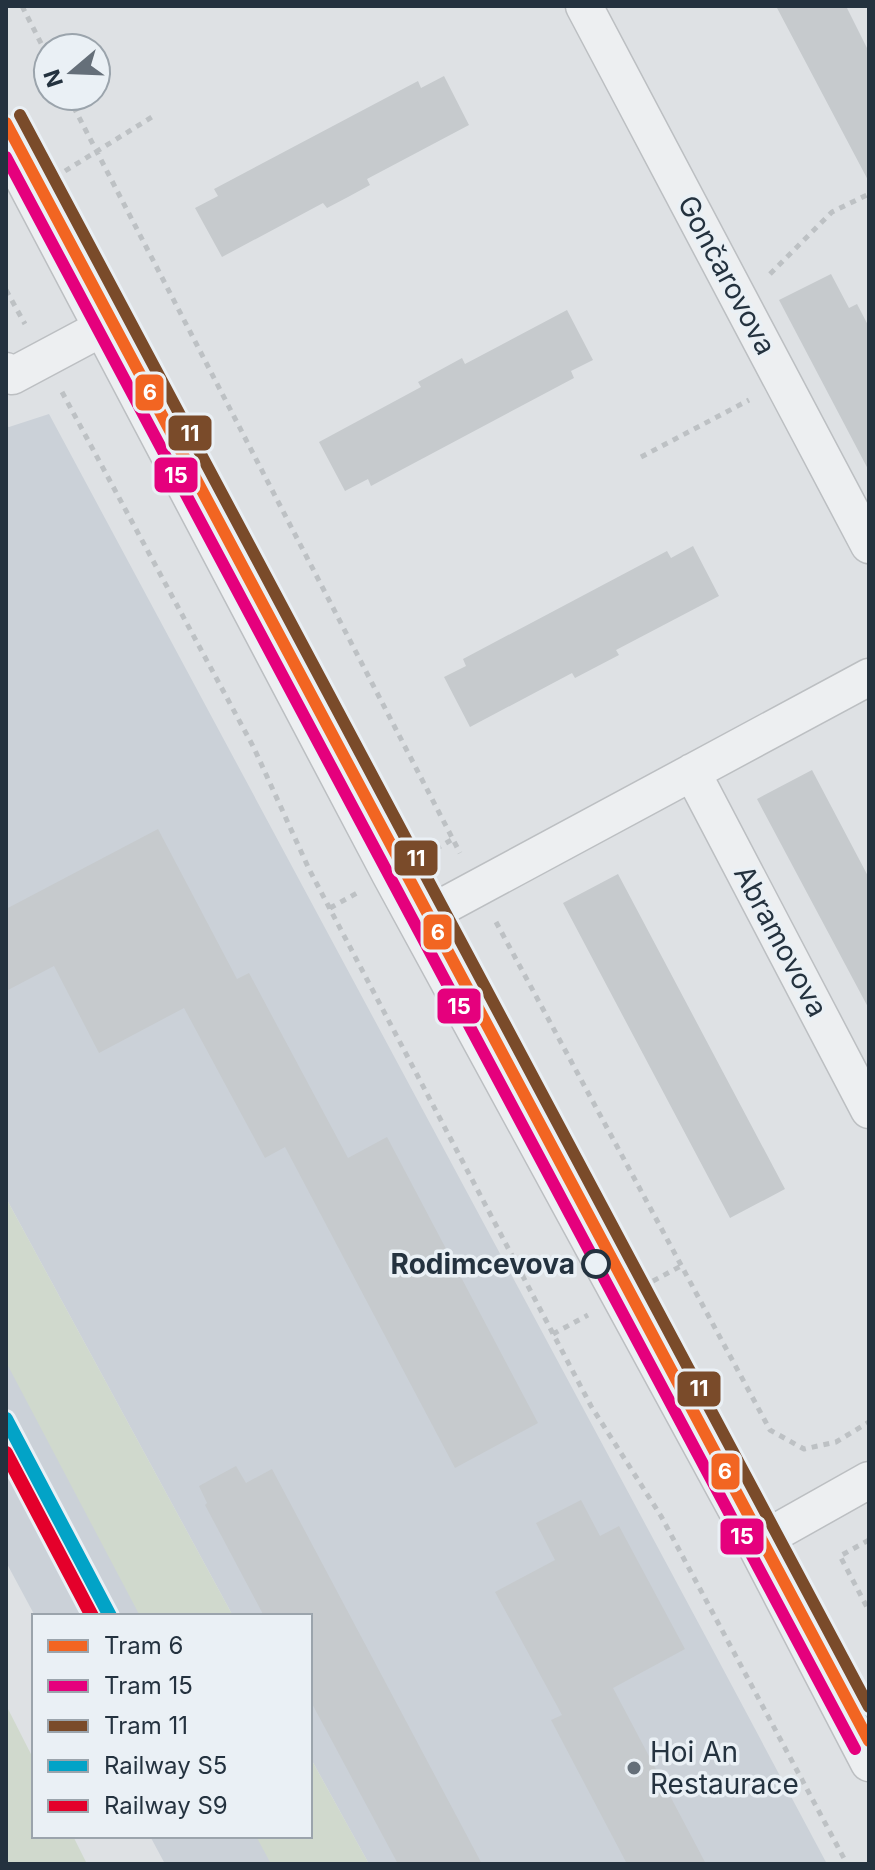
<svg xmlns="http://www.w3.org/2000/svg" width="875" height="1870" viewBox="0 0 875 1870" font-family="Inter,sans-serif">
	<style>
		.built { fill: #cbd1d8 }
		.green { fill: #d0d9cd }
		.building { fill: #c6cacd }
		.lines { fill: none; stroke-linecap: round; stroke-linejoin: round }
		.street-casing { stroke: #bcbfc2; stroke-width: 39 }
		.path { stroke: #bdc1c4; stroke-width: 5; stroke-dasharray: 6 6; stroke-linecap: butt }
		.street { stroke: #edeff1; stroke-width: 36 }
		.rail-1-casing { stroke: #eaf0f5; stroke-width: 20 }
		.rail-2-casing { stroke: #eaf0f5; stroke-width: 20 }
		.rail-1 { stroke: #02a3c7; stroke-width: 14 }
		.rail-2 { stroke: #e4002b; stroke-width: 14 }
		.tram-1-casing { stroke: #eaf0f5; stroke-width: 18 }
		.tram-2-casing { stroke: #eaf0f5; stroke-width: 18 }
		.tram-3-casing { stroke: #eaf0f5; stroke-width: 18 }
		.tram-1 { stroke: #f26522; stroke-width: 12 }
		.tram-2 { stroke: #e5007d; stroke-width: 12 }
		.tram-3 { stroke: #7a4b2a; stroke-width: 12 }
		.stop-dot { fill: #eaf0f5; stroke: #24323f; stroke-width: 4 }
		.poi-dot { fill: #656f79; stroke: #eaf0f5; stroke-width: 3 }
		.labels { text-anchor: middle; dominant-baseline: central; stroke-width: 7; stroke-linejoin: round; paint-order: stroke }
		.street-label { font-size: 28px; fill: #24323f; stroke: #eaf0f5 }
		.stop-label { font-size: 28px; font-weight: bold; fill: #24323f; stroke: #eaf0f5; text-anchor: end }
		.poi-label { font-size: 28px; fill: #24323f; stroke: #eaf0f5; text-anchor: start }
		.line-badge { stroke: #eaf0f5; stroke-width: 3 }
		.badge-label { font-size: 22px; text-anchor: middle; font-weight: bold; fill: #fff }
	</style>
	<rect width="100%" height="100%" fill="#dee1e4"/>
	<path class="built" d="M49,414L707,1639L827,1864H369L310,1757V1616H233L6,1198V426L9,427Z
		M6,1344L149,1616H35L6,1562Z
		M150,1836H265L280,1864H165Z"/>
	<path class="green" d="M6,1198L233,1616H140L6,1362Z
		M6,1705L34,1760V1836H73L87,1864H6Z
		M310,1757L369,1864H271L256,1836H310Z"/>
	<path class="building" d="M776,6H846L869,52V182Z
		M444,76L469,125L367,179L370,185L348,197L327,208L323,203L222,257L195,208L218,196L214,189L418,81L421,88Z
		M831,274L849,308L857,304L869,327V471L779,300Z
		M567,310L593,360L571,371L574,378L371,486L368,479L345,491L319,442L421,387L418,382L462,358L465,364Z
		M693,546L719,596L616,650L619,655L575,678L572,673L470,727L444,677L466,666L463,659L667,551L671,558Z
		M812,770L869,878V1009L757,799Z
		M158,829L237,979L249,973L348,1158L387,1137L538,1423L455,1468L285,1147L265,1158L184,1008L99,1053L54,966L6,991V909Z
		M618,874L785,1189L730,1218L563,903Z
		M236,1466L246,1483L272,1469L482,1864H398L310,1700V1616H264L205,1505L207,1503L199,1486Z
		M581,1500L600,1536L619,1526L685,1649L613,1688L706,1864H627L551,1720L562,1715L495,1592L555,1560L536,1523Z"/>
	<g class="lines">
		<defs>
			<path id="street" d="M584,6L869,545
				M6,146L390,874L755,1544L869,1763
				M6,371L12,376L102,328
				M692,772L869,1110
				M416,921L869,677
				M755,1544L869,1480"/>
		</defs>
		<use href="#street" class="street-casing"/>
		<path class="path" d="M22,6L48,57
			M68,96L460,853
			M65,171L152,117
			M770,274L832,212L869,194
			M6,290L25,324
			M62,392L254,748L309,869L591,1406L661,1516L847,1864
			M641,457L749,400
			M425,855L453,839
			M330,908L357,893
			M496,922L770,1430L804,1449L836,1442L869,1422
			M653,1281L681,1266
			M553,1334L588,1315
			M869,1540L840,1556L869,1611"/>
		<use href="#street" class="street"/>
		<defs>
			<path id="rail-1" d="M6,1419L110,1616"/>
			<path id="rail-2" d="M6,1453L92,1616"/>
		</defs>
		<use href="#rail-1" class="rail-1-casing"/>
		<use href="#rail-2" class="rail-2-casing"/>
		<use href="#rail-1" class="rail-1"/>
		<use href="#rail-2" class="rail-2"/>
		<defs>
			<path id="tram-1" d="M6,123L869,1741"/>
			<path id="tram-2" d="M6,157L855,1749"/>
			<path id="tram-3" d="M20,115L869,1707"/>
		</defs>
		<use href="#tram-1" class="tram-1-casing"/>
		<use href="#tram-2" class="tram-2-casing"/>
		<use href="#tram-3" class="tram-3-casing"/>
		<use href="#tram-1" class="tram-1"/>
		<use href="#tram-2" class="tram-2"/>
		<use href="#tram-3" class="tram-3"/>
	</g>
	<circle class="stop-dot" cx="596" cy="1264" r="13"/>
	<circle class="poi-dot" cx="634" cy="1768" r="8"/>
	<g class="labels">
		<g class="street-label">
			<text transform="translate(727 275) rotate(62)">Gončarovova</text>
			<text transform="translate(781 941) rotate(62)">Abramovova</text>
		</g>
		<g class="stop-label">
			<text x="575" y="1264">Rodimcevova</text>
		</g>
		<g class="poi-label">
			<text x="650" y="1752">Hoi An<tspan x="650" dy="32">Restaurace</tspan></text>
		</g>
	</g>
	<g class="line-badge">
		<rect x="134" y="373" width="31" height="39" rx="8" fill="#f26522"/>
		<rect x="167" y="414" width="46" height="38" rx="8" fill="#7a4b2a"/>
		<rect x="153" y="456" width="46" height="38" rx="8" fill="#e5007d"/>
		<rect x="393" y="839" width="46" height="38" rx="8" fill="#7a4b2a"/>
		<rect x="422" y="913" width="31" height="38" rx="8" fill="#f26522"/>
		<rect x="436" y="987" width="46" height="38" rx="8" fill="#e5007d"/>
		<rect x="676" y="1370" width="46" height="38" rx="8" fill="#7a4b2a"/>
		<rect x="710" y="1452" width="31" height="39" rx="8" fill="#f26522"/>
		<rect x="719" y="1517" width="46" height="39" rx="8" fill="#e5007d"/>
	</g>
	<g class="badge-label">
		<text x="150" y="400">6</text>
		<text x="190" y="441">11</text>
		<text x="176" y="483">15</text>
		<text x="416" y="866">11</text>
		<text x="438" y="940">6</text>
		<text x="459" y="1014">15</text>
		<text x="699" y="1396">11</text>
		<text x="725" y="1479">6</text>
		<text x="742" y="1544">15</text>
	</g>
	<rect width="875" height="1870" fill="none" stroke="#24323f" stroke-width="16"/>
	<rect x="32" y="1614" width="280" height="224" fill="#eaf0f5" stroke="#9ba4ac" stroke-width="2"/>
	<rect x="48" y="1640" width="40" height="12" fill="#f26522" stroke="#9ba4ac" stroke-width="2"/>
	<text x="104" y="1654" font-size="24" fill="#24323f">Tram 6</text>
	<rect x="48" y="1680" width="40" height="12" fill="#e5007d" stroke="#9ba4ac" stroke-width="2"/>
	<text x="104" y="1694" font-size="24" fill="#24323f">Tram 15</text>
	<rect x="48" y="1720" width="40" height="12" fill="#7a4b2a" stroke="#9ba4ac" stroke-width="2"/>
	<text x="104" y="1734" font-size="24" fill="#24323f">Tram 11</text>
	<rect x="48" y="1760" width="40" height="12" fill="#02a3c7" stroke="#9ba4ac" stroke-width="2"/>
	<text x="104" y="1774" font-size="24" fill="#24323f">Railway S5</text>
	<rect x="48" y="1800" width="40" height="12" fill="#e4002b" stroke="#9ba4ac" stroke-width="2"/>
	<text x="104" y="1814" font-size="24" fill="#24323f">Railway S9</text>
	<g transform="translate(72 72) rotate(251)"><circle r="38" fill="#eaf0f5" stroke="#9ba4ac" stroke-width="2"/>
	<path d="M0-6L14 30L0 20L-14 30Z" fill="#656f79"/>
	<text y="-12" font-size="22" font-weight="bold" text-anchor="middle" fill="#24323f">N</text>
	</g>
</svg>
